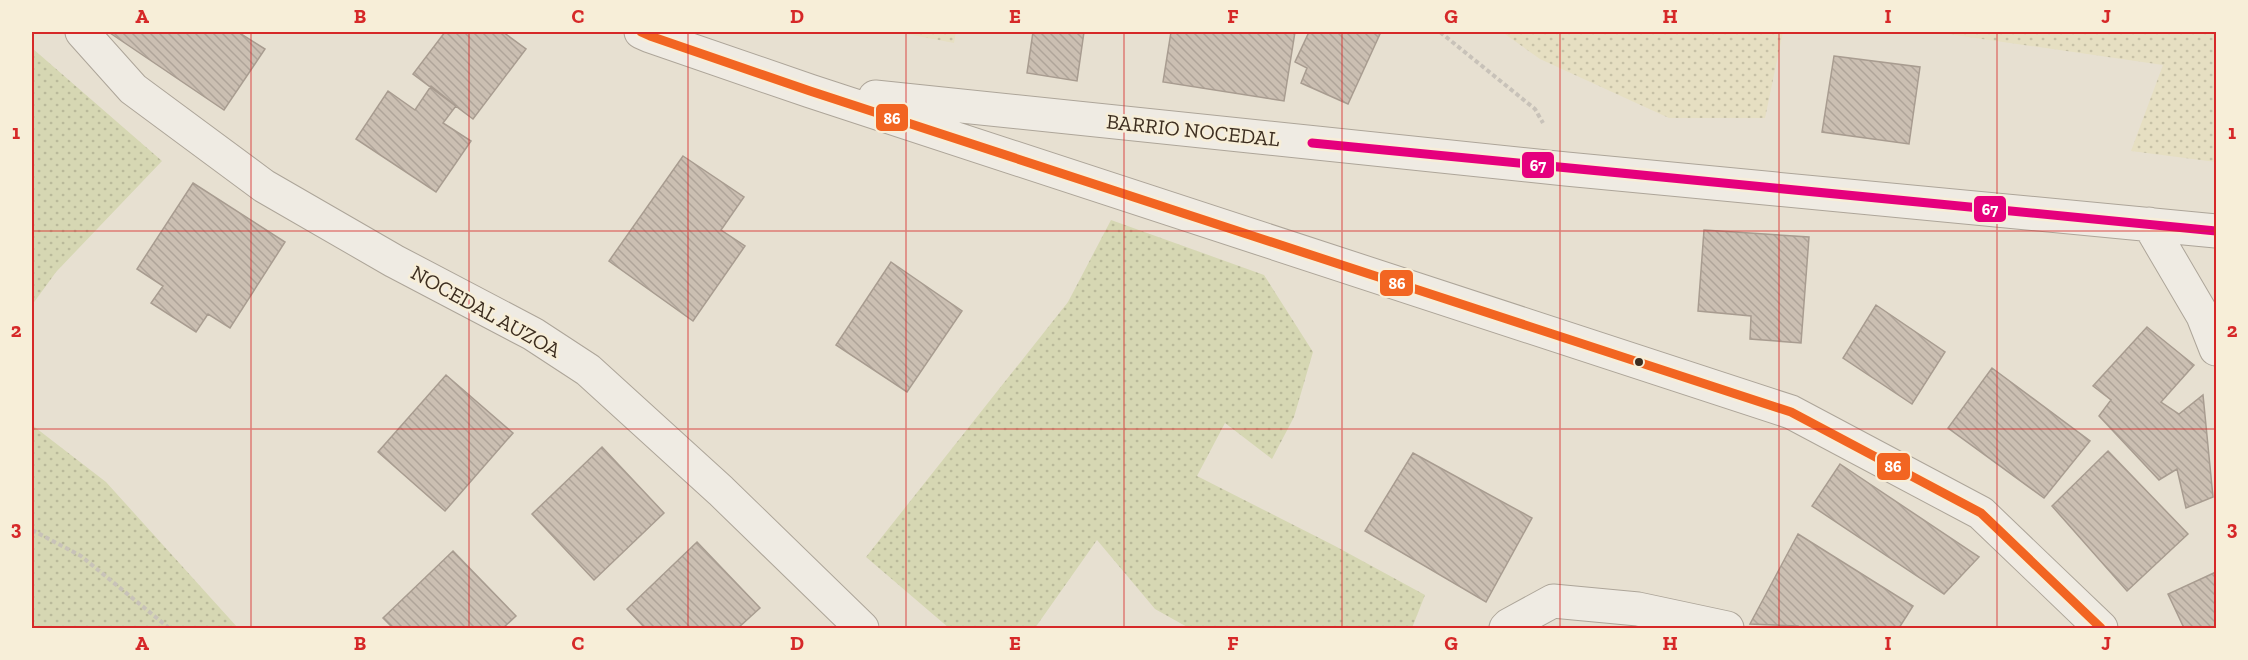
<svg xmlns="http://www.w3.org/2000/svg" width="2248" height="660" viewBox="0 0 2248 660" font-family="'Zilla Slab',serif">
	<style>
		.farmland { fill: url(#farmland-dots) }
		.grass { fill: url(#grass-dots) }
		.building { fill: url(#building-back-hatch); stroke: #a89c90; stroke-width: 1.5 }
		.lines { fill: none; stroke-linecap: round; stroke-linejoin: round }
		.minor-casing { stroke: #ada599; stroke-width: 35 }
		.path { stroke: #c8c2b9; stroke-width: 4; stroke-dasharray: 4.5 3; stroke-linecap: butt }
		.minor { stroke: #efebe3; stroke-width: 33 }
		.bus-1-casing { stroke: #f7eed8; stroke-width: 14 }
		.bus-2-casing { stroke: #f7eed8; stroke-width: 14 }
		.bus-1 { stroke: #f26522; stroke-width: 9 }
		.bus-2 { stroke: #e5007d; stroke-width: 9 }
		.grid { fill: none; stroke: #d62828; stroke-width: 1.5; stroke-opacity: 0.55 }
		.bus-dot { fill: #3d2e20; stroke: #f7eed8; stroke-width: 2 }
		.labels { text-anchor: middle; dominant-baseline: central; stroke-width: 5; stroke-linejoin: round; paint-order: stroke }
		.street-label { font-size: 21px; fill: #3d2e20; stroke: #f7eed8 }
		.line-badge { stroke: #f7eed8; stroke-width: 2 }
		.badge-label { font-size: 16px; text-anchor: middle; font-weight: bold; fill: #fff }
		.neatline { fill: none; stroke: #d62828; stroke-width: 2 }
		.grid-label { font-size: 20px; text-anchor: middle; font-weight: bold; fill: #d62828 }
	</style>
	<defs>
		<pattern id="farmland-dots" width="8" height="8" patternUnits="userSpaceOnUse" patternTransform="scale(1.5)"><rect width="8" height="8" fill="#e6dfc2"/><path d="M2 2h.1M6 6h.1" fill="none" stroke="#c6c0a6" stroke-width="1.8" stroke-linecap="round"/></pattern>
		<pattern id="grass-dots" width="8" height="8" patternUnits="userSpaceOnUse" patternTransform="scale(1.5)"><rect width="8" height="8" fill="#d6d7b3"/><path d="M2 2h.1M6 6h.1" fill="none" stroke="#b9b99a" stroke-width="1.8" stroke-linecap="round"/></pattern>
		<pattern id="building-back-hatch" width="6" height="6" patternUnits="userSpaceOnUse" patternTransform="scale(1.5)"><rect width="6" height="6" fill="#cbbfb2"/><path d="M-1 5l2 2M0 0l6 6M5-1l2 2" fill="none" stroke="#afa499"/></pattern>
	</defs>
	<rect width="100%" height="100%" fill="#e7e0d1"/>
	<path class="farmland" d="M896,32H956L954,43Z
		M1502,32H1783L1765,118H1669L1540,59Z
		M1934,32H2216V162L2131,151L2163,65Z"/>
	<path class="grass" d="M32,48L162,161L56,272L32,305Z
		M1111,220L1264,275L1313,352L1294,417L1272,459L1225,423L1197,476L1335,546L1425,595L1412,628H1189L1155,609L1097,540L1035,628H949L866,557L1068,302Z
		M32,425L106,482L238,628H32Z"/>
	<path class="building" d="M111,32H238L265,49L224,110L110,33Z
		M445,32H503L526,49L473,119L413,74Z
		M1033,32H1084L1077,81L1027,73Z
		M1171,32H1295L1284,101L1163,82Z
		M1309,32H1374L1380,34L1348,104L1301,83L1307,68L1295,62Z
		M1834,56L1920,67L1909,144L1822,132Z
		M431,86L456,106L443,123L471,141L436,192L356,139L388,91L415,110Z
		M683,156L744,197L721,230L745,246L693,321L609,261Z
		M193,183L285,242L230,328L208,314L196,332L151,303L163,286L137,269Z
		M1704,230L1809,237L1801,343L1750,339L1751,316L1698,311Z
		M891,262L962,311L907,392L836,345Z
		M1876,305L1945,352L1912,404L1843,358Z
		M2147,327L2194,365L2161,402L2179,414L2203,395L2213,497L2186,508L2177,469L2159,480L2099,416L2111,400L2093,386Z
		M1992,368L2090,441L2044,498L1948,428Z
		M446,375L513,433L445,511L378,452Z
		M602,447L664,513L594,580L532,514Z
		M2108,451L2188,534L2127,591L2052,506Z
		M1413,453L1532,518L1486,602L1365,531Z
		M1840,464L1979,557L1944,594L1812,506Z
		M1798,534L1913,606L1899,628H1801L1798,626L1750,624Z
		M697,542L760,608L738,628H645L627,609Z
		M453,551L516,616L503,628H393L383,618Z
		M2216,572V628H2184L2168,594Z"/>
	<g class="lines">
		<defs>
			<path id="minor" d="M82,32L133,89L264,186L394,261L533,334L588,370L721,491L862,628
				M641,32L650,36L810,91L1791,412L1981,513L2101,628
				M875,97L1566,169L2216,231
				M2149,224L2203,316L2216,349
				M1506,628L1509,625L1553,601L1638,609L1727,628"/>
		</defs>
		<use href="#minor" class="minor-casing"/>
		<path class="path" d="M1440,32L1535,109L1543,123
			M32,530L81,556L169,628"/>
		<use href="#minor" class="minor"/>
		<defs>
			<path id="bus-1" d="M641,32L650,36L810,91L1791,412L1981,513L2101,628"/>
			<path id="bus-2" d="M1312,143L2216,231"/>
		</defs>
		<use href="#bus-1" class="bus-1-casing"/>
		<use href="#bus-2" class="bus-2-casing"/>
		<use href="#bus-1" class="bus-1"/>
		<use href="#bus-2" class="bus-2"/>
	</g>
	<path class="grid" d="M251,32V628M469,32V628M688,32V628M906,32V628M1124,32V628M1342,32V628M1560,32V628M1779,32V628M1997,32V628M32,231H2216M32,429H2216"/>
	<circle class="bus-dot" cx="1639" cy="362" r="5"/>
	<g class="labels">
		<g class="street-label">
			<text transform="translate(1193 130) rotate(6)">BARRIO NOCEDAL</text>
			<text transform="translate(486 311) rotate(29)">NOCEDAL AUZOA</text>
		</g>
	</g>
	<g class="line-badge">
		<rect x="875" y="103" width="34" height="29" rx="6" fill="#f26522"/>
		<rect x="1521" y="151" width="34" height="28" rx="6" fill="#e5007d"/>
		<rect x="1973" y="195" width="34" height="28" rx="6" fill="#e5007d"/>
		<rect x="1379" y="269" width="35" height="28" rx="6" fill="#f26522"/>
		<rect x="1876" y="452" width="35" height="29" rx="6" fill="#f26522"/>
	</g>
	<g class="badge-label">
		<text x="892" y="124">86</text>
		<text x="1538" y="171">67</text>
		<text x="1990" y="215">67</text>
		<text x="1397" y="289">86</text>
		<text x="1893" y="472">86</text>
	</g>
	<rect width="2248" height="660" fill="none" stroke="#f7eed8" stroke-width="66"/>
	<rect x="33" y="33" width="2182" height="594" class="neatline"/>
	<g class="grid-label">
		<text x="142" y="23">A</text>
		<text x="360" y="23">B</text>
		<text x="578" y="23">C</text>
		<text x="797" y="23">D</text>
		<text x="1015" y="23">E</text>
		<text x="1233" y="23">F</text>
		<text x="1451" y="23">G</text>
		<text x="1670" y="23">H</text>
		<text x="1888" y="23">I</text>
		<text x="2106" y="23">J</text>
		<text x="16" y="139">1</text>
		<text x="2232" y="139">1</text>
		<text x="16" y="337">2</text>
		<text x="2232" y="337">2</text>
		<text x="16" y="535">3</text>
		<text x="2232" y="535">3</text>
		<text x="142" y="650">A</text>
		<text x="360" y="650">B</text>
		<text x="578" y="650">C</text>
		<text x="797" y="650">D</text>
		<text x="1015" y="650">E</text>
		<text x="1233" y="650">F</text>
		<text x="1451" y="650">G</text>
		<text x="1670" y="650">H</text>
		<text x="1888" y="650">I</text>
		<text x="2106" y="650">J</text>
	</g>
</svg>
